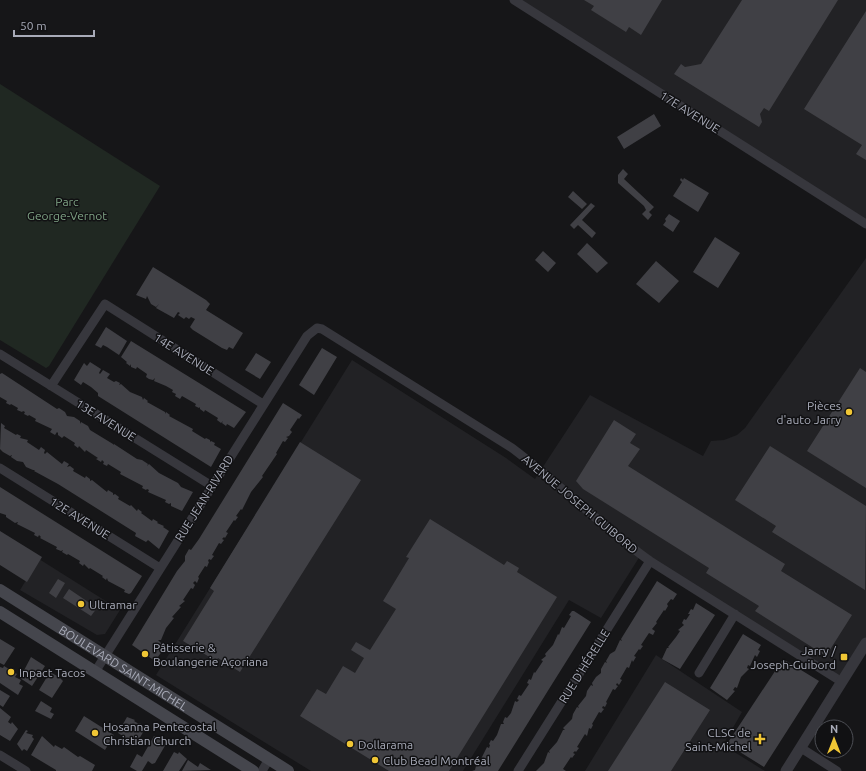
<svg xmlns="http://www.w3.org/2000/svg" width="866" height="771" viewBox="0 0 866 771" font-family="Ubuntu,sans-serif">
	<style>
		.built { fill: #222225 }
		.green { fill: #202822 }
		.building { fill: #404045 }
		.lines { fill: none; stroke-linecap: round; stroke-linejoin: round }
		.minor { stroke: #37373d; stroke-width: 9 }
		.tertiary { stroke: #37373d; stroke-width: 11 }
		.secondary { stroke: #45464d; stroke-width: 12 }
		.poi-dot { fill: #f0c635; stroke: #111113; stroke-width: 1.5 }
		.labels { text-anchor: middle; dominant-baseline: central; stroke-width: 3; stroke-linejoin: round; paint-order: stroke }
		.street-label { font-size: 12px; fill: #a8abb8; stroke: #111113 }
		.park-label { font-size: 12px; fill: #7fa385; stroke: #111113 }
		.poi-label { font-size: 12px; fill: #a8abb8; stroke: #111113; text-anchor: start }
	</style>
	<rect width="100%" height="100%" fill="#161618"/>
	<path class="built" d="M515,0H866V224Z
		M866,258V643L842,682L640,556L601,618L569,600L463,771H311L156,675L352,360L506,458L535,479L590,395L703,456L711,441L724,440L737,435L745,428Z
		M39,559L120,610L105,634L97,635L20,590Z
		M656,655L742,712L723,745L765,771H585Z"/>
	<path class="green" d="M0,84L160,186L49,366L46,368L0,340Z"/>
	<path class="building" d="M584,0H662L641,35L629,27L626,32L591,10L594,6Z
		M742,0H838L769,111L764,108L760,114L762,122L759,127L674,74L681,64L685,67L701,64Z
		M866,11V160L856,154L862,145L804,109Z
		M654,114L661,126L624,149L617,137Z
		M623,169L628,174L624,179L654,207L649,212L652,215L648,220L642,214L646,210L644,206L618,183V175Z
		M681,178L683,180L684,178L709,193L698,212L673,196L682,182L680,180Z
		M573,191L587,204L582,209L568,197Z
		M591,203L595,206L582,220L596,233L592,238L578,225L574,229L570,225Z
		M669,214L680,221L673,232L663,225L666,221L665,219Z
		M715,237L740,253L718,288L693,272Z
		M587,243L608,263L597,273L577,254Z
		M543,251L556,263L548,272L535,260Z
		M656,261L679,281L659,303L636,284Z
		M153,267L206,300L210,304L206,310L243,333L233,349L229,347L227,350L222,348L193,330L190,327L195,319L191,317L189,319L186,317L184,319L178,315L180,313L178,312L174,318L156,308L159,304L156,307L151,304L147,296L146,299L136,295Z
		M106,327L127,341L119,355L107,347L103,345L101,348L95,345Z
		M131,341L246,412L234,428L227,424L226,426L222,423L223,421L221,423L217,420L218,418L205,410L204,412L200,409V407L199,408L195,406L196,404L182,396L180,399L175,396L177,392L176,394L172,392L173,390L166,386L154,381L155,378L153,380L149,379L146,377L147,374L137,367L136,369L131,367V364L130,366L126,363L127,362L121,357Z
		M322,348L337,357L314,395L299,385Z
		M256,353L271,362L260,379L245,370Z
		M90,362L101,369L99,373L100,374L103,370L110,374L107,378L114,382L116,381L120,383L119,385L121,384L130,392L142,397L143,400L144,398L148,401L147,402L165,412V414L166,412L170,415L169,416L193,429L192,431L205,439L206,438L210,440V442L211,441L215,443L214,445L221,449L211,467L98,396V393L91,387L83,382L81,385L74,380L84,363L87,366Z
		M860,368L866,372V488L807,451Z
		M2,373L57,409L59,408L65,412L67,416L74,417L80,421V424L81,422L88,426L90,430L113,444V445L114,444L137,459L142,460L148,464L147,466L149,464L159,473L178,483L181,487L193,492L182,511L171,506V503L169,504L165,502L166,500L148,492L149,490L147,489L146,490L142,488L143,486L120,474L121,472L108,464L107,466L103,464L104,462L102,460L101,462L96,459L98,458L86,450L85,452L79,446L78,448L74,445L75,443L64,436L62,438L58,435V433L57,432L55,435L50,432L52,429L35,421L36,419L29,415L28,416L24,414L25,412L23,411L22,412L17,410L18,408L11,404L10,405L6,403L7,401L0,397V374Z
		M283,403L302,415L299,419L298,418L290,430L292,432L289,436L286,437L288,438L285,442L283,441L276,453L277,454L262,476L263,477L251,492L242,510L241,509L236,516L238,517L235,521L234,520L226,532L228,533L225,538L224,537L222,539L224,540L221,544L219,543L212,555L214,556L211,560L209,559L208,561L209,562L207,567L205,566L198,577L199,578L197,583L195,581L193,583L195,585L193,589L191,588L183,600L185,601L179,606L181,607L172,617L174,618L166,628L161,640H158L165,647L155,661L132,645L177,571L185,561V556L189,549L191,550L199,539Z
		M614,420L636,434L630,443L640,449L628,466L785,564L781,571L852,615L826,656L755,611L759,606L706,573L709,568L583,489L576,481Z
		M1,423L5,426L4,428L16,435L17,434L21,436L20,438L28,440L27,442L39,450L41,447L45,450L44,453L45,454L47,452L62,464L64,461L69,464L67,467L70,466L74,469L73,471L85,478L86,476L90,479V481L92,480L107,492L108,490L113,493V495L115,494L119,497L118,499L130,506L131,505L137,511L138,509L142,512L141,513L152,521L153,519L158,522L157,523L164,526L163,527L169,531L159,549L148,540L146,542L135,536L136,533L58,484L34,471L35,470H33L26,467L23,462L17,461L11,457L12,455L10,456L3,452L0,449Z
		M300,442L361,480L240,672L218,658L216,661L183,641L214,591L210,588Z
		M770,446L866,506L865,590L772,532L776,526L735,500Z
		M0,487L142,576L131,593L129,594L124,592L125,590L108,581L107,578L106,580L102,577L103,576L90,568L89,569L84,564L83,566L79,563L80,561L68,554L67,555L62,552L63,550L61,551L56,549L57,547L40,538L41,537L39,535L38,537L34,535L35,533L17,524L18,522L15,523L6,517V515L0,513Z
		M430,519L504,565L507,561L519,568L517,572L557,597L449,771H389L300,716L317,689L326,694L343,666L355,673L364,658L351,650L356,642L370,650L396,609L383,601L409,558L406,557Z
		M0,531L42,557L27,582L0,565Z
		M58,579L65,583L56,598L49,593Z
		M657,581L677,594L673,600L671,599L667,604L668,606L665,611L664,610L656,622L657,623L652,629L655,631L653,635L649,633L641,645L643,646L640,650L639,649L634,656L636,657L633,662L632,660L629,668L627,667L620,679L622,680L619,685L617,683L616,685L618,686L615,690L613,689L606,702L607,703L605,707L603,706L602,708L604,709L601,713L599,712L592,724L593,725L591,729L589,728L587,736L585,734L577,747L579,748L576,752L575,751L573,753L575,754L572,758L571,757L563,769L566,771H536L544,763L548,752L550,753L549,751L557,742L563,730H565L563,728L572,719L573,714L577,707L579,708L578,706L586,696L587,691L591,685L593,686L592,683L596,677L601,673V669L605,662L607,663L606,661L610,654L615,651L620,640L622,641L621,639Z
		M69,589L97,608L91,616L63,598Z
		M696,603L715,615L680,669L662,659L667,648H669L668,647L676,637L680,631L678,630L684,625L682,623L684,619L686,620L690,614H688L691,609L693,610Z
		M572,611H574L591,622L549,689L498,771H472L475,770L477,762L479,763L487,747L489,748L490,745L489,744L491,740L493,741L497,735L501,724H504L503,722L505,717L507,718L511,713L515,701L517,702L519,700L517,699L519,695L521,696L529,684L527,683L529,679L531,680L534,672L535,673L543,661L541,660L546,656L545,654L553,645L558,634L559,635L562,627L564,628L571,616L569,615Z
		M743,634L761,645L758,650L760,651L757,657L755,655L750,666L748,665L747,668L749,669L741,677L737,688L735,687L733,690L735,691L727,700L710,688Z
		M0,639L15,648L4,665L0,663Z
		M31,657L45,666L32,686L20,678Z
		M783,659L819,681L764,767L727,744Z
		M4,666L17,674L15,677L21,680L19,684L23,686L18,695L0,683V667L3,668Z
		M50,672L59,677L63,681L52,698L39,690Z
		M665,682L710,710L671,771H608Z
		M0,690L10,696L3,707L0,705Z
		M41,701L52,708L50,712L54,714L51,719L35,711Z
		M0,708L11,717L8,722L11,724L12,722L18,729L10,741L0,735Z
		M84,716L114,735L105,750L75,731Z
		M127,717L135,720L134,721L139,724L140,723L145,729L136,744L118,733Z
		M26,730L28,731L26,733L33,735L32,737L34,739L27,751L24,749L22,751L17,744Z
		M42,736L54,747L55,745L62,749L64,747L78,757L80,756L95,765L92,771H56V770L31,755Z
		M154,736L164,740L163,742L166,744L155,763L152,764L148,761L142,771H137L130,767L137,754L142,757Z
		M174,752L178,754L179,752L187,759L179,771H163Z
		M188,760L198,767L200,763L211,770L182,771Z"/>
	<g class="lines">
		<path class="minor" d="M514,0L866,224
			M0,354L212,486
			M51,386L105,304L263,404
			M0,468L160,568
			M95,672L307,336L317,328L322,329L512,448C560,484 602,527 650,561L842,682
			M699,673L735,614
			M801,748L837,771
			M0,755L26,771
			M262,771L269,759
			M518,771L650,561"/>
		<path class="tertiary" d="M786,771L866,643"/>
		<g class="secondary">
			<path id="s1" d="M0,590L288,771"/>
			<path d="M0,612L253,771"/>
		</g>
	</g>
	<g class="poi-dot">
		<circle cx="849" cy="412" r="4"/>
		<circle cx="81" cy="604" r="4"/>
		<circle cx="145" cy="654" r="4"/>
		<rect x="840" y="653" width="8" height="8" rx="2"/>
		<circle cx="11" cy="672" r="4"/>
		<circle cx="95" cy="733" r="4"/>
		<path d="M758 733h4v4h4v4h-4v4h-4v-4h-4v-4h4z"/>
		<circle cx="350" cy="744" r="4"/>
		<circle cx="375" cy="760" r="4"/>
	</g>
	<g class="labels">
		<g class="street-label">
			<text transform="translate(690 112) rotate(32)">17E AVENUE</text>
			<text transform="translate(184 354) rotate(32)">14E AVENUE</text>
			<text transform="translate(106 420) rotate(32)">13E AVENUE</text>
			<text transform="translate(204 498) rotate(-58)">RUE JEAN-RIVARD</text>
			<text transform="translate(580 504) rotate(40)">AVENUE JOSEPH GUIBORD</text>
			<text transform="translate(80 518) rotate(32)">12E AVENUE</text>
			<text transform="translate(584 666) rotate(-58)">RUE D'HÉRELLE</text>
			<text stroke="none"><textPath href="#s1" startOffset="146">BOULEVARD SAINT-MICHEL</textPath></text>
		</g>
		<g class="park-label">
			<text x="67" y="201">Parc<tspan x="67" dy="14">George-Vernot</tspan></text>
		</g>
		<g class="poi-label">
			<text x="841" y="405" text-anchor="end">Pièces<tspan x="841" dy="14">d'auto Jarry</tspan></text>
			<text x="89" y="604">Ultramar</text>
			<text x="153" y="647">Pâtisserie &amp;<tspan x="153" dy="14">Boulangerie Açoriana</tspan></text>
			<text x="836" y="650" text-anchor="end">Jarry /<tspan x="836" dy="14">Joseph-Guibord</tspan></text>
			<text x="19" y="672">Inpact Tacos</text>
			<text x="103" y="726">Hosanna Pentecostal<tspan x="103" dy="14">Christian Church</tspan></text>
			<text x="751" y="732" text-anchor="end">CLSC de<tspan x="751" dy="14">Saint-Michel</tspan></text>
			<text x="358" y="744">Dollarama</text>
			<text x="383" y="760">Club Bead Montréal</text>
		</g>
	</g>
	<g transform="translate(834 739)"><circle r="19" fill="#111113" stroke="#4d4f55"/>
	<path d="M0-3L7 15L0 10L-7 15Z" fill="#f0c635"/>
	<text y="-6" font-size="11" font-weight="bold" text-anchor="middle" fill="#a8abb8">N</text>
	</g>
	<path d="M14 30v6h80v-6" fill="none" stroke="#a8abb8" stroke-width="2"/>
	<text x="20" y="30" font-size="12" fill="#a8abb8" stroke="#111113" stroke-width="3" paint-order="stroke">50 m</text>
</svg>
